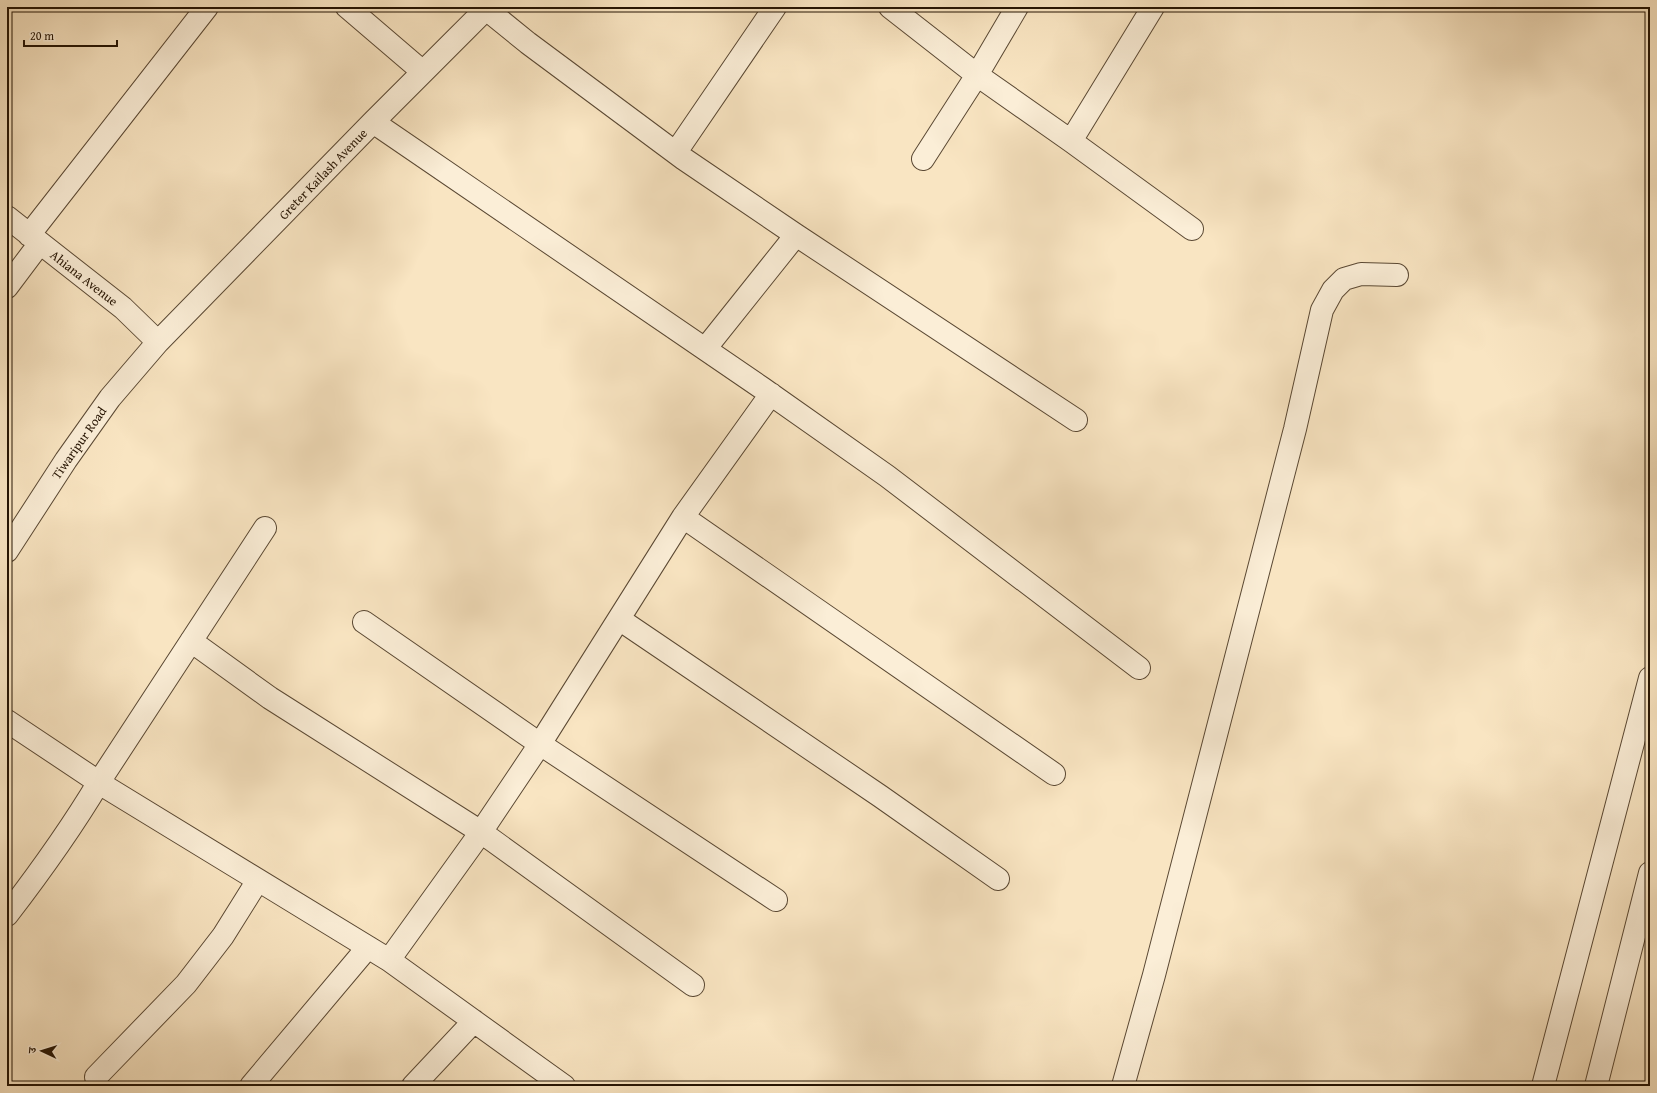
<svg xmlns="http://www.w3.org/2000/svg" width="1657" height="1093" viewBox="0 0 1657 1093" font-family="'Gentium Book Plus','Noto Serif Devanagari',serif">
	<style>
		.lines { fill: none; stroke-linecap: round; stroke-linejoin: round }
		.minor-casing { stroke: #5a4833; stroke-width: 24 }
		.minor { stroke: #fbeed7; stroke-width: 22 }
		.labels { text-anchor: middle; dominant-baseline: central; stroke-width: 3; stroke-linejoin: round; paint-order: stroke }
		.street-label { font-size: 13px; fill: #251403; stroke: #fbeed7 }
	</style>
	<rect width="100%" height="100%" fill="#f9e5c2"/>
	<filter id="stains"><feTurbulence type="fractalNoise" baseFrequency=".005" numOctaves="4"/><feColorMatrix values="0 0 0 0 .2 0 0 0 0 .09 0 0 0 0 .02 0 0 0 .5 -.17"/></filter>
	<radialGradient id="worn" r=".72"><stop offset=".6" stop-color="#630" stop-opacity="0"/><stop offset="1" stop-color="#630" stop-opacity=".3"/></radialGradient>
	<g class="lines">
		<defs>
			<path id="minor" d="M347,7L423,72
				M890,7L977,75L1071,141L1192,229
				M486,9L528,43L684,159L796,235L1076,420
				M373,122L762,388L887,476L1139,668
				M1071,141L1153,7
				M676,152L775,7
				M923,159L977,75L1017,7
				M7,217L123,308L158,342
				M29,235L207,7
				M7,287L40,243
				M705,349L796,235
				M683,517L1054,774
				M7,551L66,460L110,398L158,342L373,122L488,7
				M619,619L880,796L998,879
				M364,622L540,744L776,900
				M191,641L270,698L481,832L693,985
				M7,721L109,789L389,960L564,1086
				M7,915C40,872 71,829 99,782L265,528
				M389,960L481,832L540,744L683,517L771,394
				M96,1077L186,984L223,936L258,880
				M251,1086L368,947
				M413,1086L474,1021
				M1123,1086L1154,975L1295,429L1322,310L1333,290L1344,279L1361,274L1397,275
				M1543,1086L1650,678
				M1596,1086L1650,873"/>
		</defs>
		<use href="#minor" class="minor-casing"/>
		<use href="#minor" class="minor"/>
	</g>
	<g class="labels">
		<g class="street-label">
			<text transform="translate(323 174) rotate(-46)">Greter Kailash Avenue</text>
			<text transform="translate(84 278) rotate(38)">Ahiana Avenue</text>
			<text transform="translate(79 443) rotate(-55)">Tiwaripur Road</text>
		</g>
	</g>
	<rect width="1657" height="1093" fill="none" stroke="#f9e5c2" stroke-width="24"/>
	<rect x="8" y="8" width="1641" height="1077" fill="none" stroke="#251403" stroke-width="2"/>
	<rect x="12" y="12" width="1633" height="1069" fill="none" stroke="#251403"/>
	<g transform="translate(42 1051) rotate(274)" stroke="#fbeed7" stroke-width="3" paint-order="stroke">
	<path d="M0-3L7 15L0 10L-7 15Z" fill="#251403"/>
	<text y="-6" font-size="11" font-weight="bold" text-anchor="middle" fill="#251403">उ</text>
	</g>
	<path d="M24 40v6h93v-6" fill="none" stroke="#251403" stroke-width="2"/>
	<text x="30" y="40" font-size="12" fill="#251403" stroke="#fbeed7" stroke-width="3" paint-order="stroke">20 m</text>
	<rect width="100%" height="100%" filter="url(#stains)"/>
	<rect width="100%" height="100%" fill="url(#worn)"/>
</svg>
